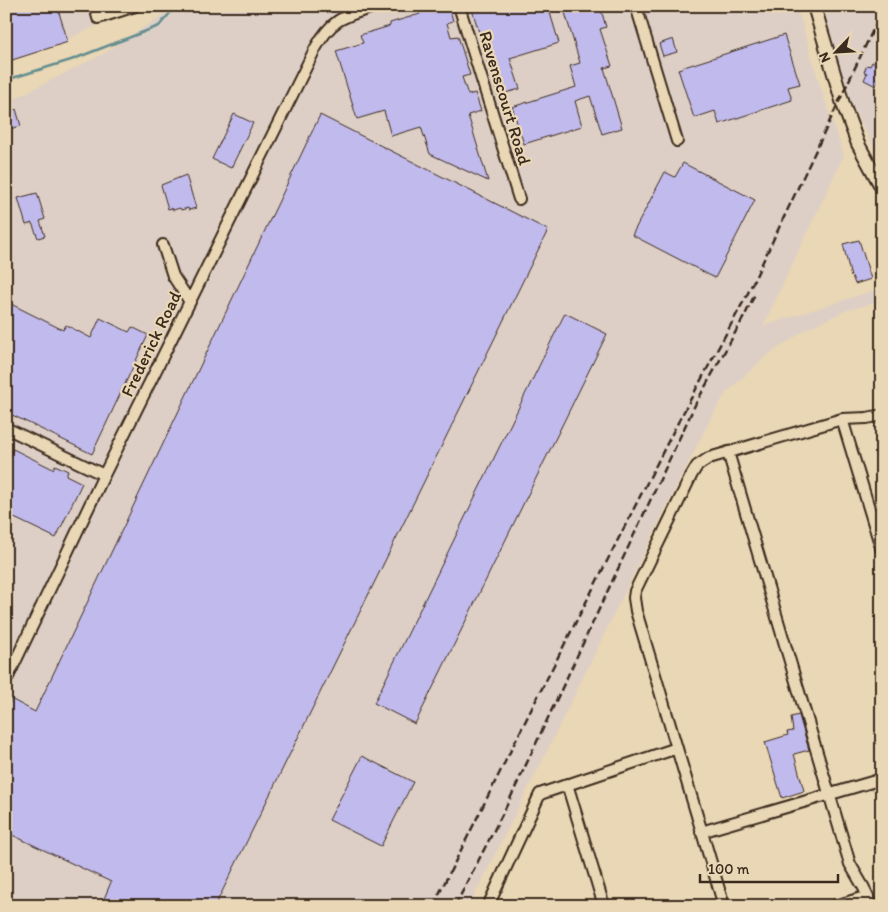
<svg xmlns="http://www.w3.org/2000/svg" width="888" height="912" viewBox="0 0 888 912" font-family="Itim,sans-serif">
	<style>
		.built { fill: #ddcfc6 }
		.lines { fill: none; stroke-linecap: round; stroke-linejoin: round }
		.stream { stroke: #658e90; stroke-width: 2.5 }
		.building { fill: #c1bbed; stroke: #3b2a1e }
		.minor-casing { stroke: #3b2a1e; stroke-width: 14 }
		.major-casing { stroke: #3b2a1e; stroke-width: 16 }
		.minor { stroke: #e9d7b5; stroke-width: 10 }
		.major { stroke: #e9d7b5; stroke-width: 12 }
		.rail { stroke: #3b2a1e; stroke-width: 2.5; stroke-dasharray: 8 4; stroke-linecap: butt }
		.labels { text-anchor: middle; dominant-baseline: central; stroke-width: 4.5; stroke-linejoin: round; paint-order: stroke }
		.street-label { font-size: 18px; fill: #3b2a1e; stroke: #e9d7b5 }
	</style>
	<rect width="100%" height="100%" fill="#e9d7b5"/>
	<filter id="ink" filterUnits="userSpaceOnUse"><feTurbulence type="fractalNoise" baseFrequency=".02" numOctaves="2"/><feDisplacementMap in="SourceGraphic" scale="10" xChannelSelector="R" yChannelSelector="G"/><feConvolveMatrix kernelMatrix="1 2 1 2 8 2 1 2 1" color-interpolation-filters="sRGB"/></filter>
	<g filter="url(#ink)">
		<path class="built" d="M6,6H137L56,45Z
			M176,6H797L819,83L844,155L763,326L882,288V301L847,310L808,328L765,357L726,393L713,414L684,471L543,759L469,906H6V103L105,53Z
			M822,6H882V35L871,58L882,38V164L850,102Z"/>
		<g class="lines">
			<path class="stream" d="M6,80L71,60L159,26L176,6"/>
		</g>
		<path class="building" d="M6,6H57L68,42L6,62Z
			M429,6H449L453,21L447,23L451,37L458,36L470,75L462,77L468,95L475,93L481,111L468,115L488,181L430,154L421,127L391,136L384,111L357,119L336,51L363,43L360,35L390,26V23L420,14L419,11L430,7Z
			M471,6H548L559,43L510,58L520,89L498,95Z
			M563,6H585L586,10L600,6L606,27L600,29L612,66L604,68L622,128L602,134L590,96L575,101L582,126L524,144L512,107L576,87L570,66L580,63Z
			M784,35L800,84L788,87L792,100L719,124L715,111L694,118L678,69Z
			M673,39L677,52L663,56L659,44Z
			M872,62L882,67V73L876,86L864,80L867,73L864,72L867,65L870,66Z
			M16,109L21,126L6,130V112Z
			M234,114L253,123L231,168L212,159Z
			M320,115L548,230L215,906H101L111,882L6,832V710L11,699L35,712Z
			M683,163L755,200L715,278L632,235L665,172L675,177Z
			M186,175L196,208L189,210L188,208L181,210L180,208L173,210L172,208L168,209L161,185Z
			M37,193L45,219L40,221L45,236L38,238L32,223L26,225L18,198Z
			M859,240L871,279L855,284L852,276L851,277L843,244Z
			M9,303L63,330L66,325L91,338L100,318L129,332L132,327L148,335L92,454L6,412V308Z
			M565,313L607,334L415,724L374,703Z
			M13,449L53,469L55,465L68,471L66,475L82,483L56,538L6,514V463Z
			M799,715L809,750L794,754L804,791L782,798L765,742L788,735L787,732L793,731L791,717Z
			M362,756L413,782L381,846L329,820Z"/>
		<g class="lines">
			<defs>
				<path id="minor" d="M95,6L98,18L135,6
					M187,6H189
					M459,6L519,199
					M636,6L677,141
					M163,245L173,276L190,302
					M842,419L882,551
					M6,428L104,475
					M728,452L850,864L864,888L871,906
					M6,681L104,475L315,49C332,18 344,16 377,6
					M567,784L604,906
					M701,832L882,779
					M488,906L540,794L677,748
					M724,906L636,611L634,598L635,591L691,476L697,466L709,458L842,419L867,418L882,415
					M835,906L868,896"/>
				<path id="major" d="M814,6L843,104L858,144L882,188"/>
			</defs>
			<use href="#minor" class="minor-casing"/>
			<use href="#major" class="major-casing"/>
			<use href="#minor" class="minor"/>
			<use href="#major" class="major"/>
			<path class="rail" d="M433,906L534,704L675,428L747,295L882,11
				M455,906L508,803L695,405L745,315L755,294"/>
		</g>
	</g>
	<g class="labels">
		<g class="street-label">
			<text transform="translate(505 98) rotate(73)">Ravenscourt Road</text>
			<text transform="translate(151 344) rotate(-64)">Frederick Road</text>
		</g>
	</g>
	<rect width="888" height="912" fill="none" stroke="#e9d7b5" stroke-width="25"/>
	<rect x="12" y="12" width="863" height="887" fill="none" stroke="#3b2a1e" stroke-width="2" filter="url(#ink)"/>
	<g transform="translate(836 52) rotate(245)" stroke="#e9d7b5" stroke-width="4" paint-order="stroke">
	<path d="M0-4L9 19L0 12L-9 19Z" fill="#3b2a1e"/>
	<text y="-8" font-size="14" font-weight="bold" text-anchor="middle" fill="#3b2a1e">N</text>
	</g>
	<path d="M700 874v8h138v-8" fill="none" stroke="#3b2a1e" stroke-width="2.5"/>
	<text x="708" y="874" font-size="15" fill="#3b2a1e" stroke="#e9d7b5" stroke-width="4" paint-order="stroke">100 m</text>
</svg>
